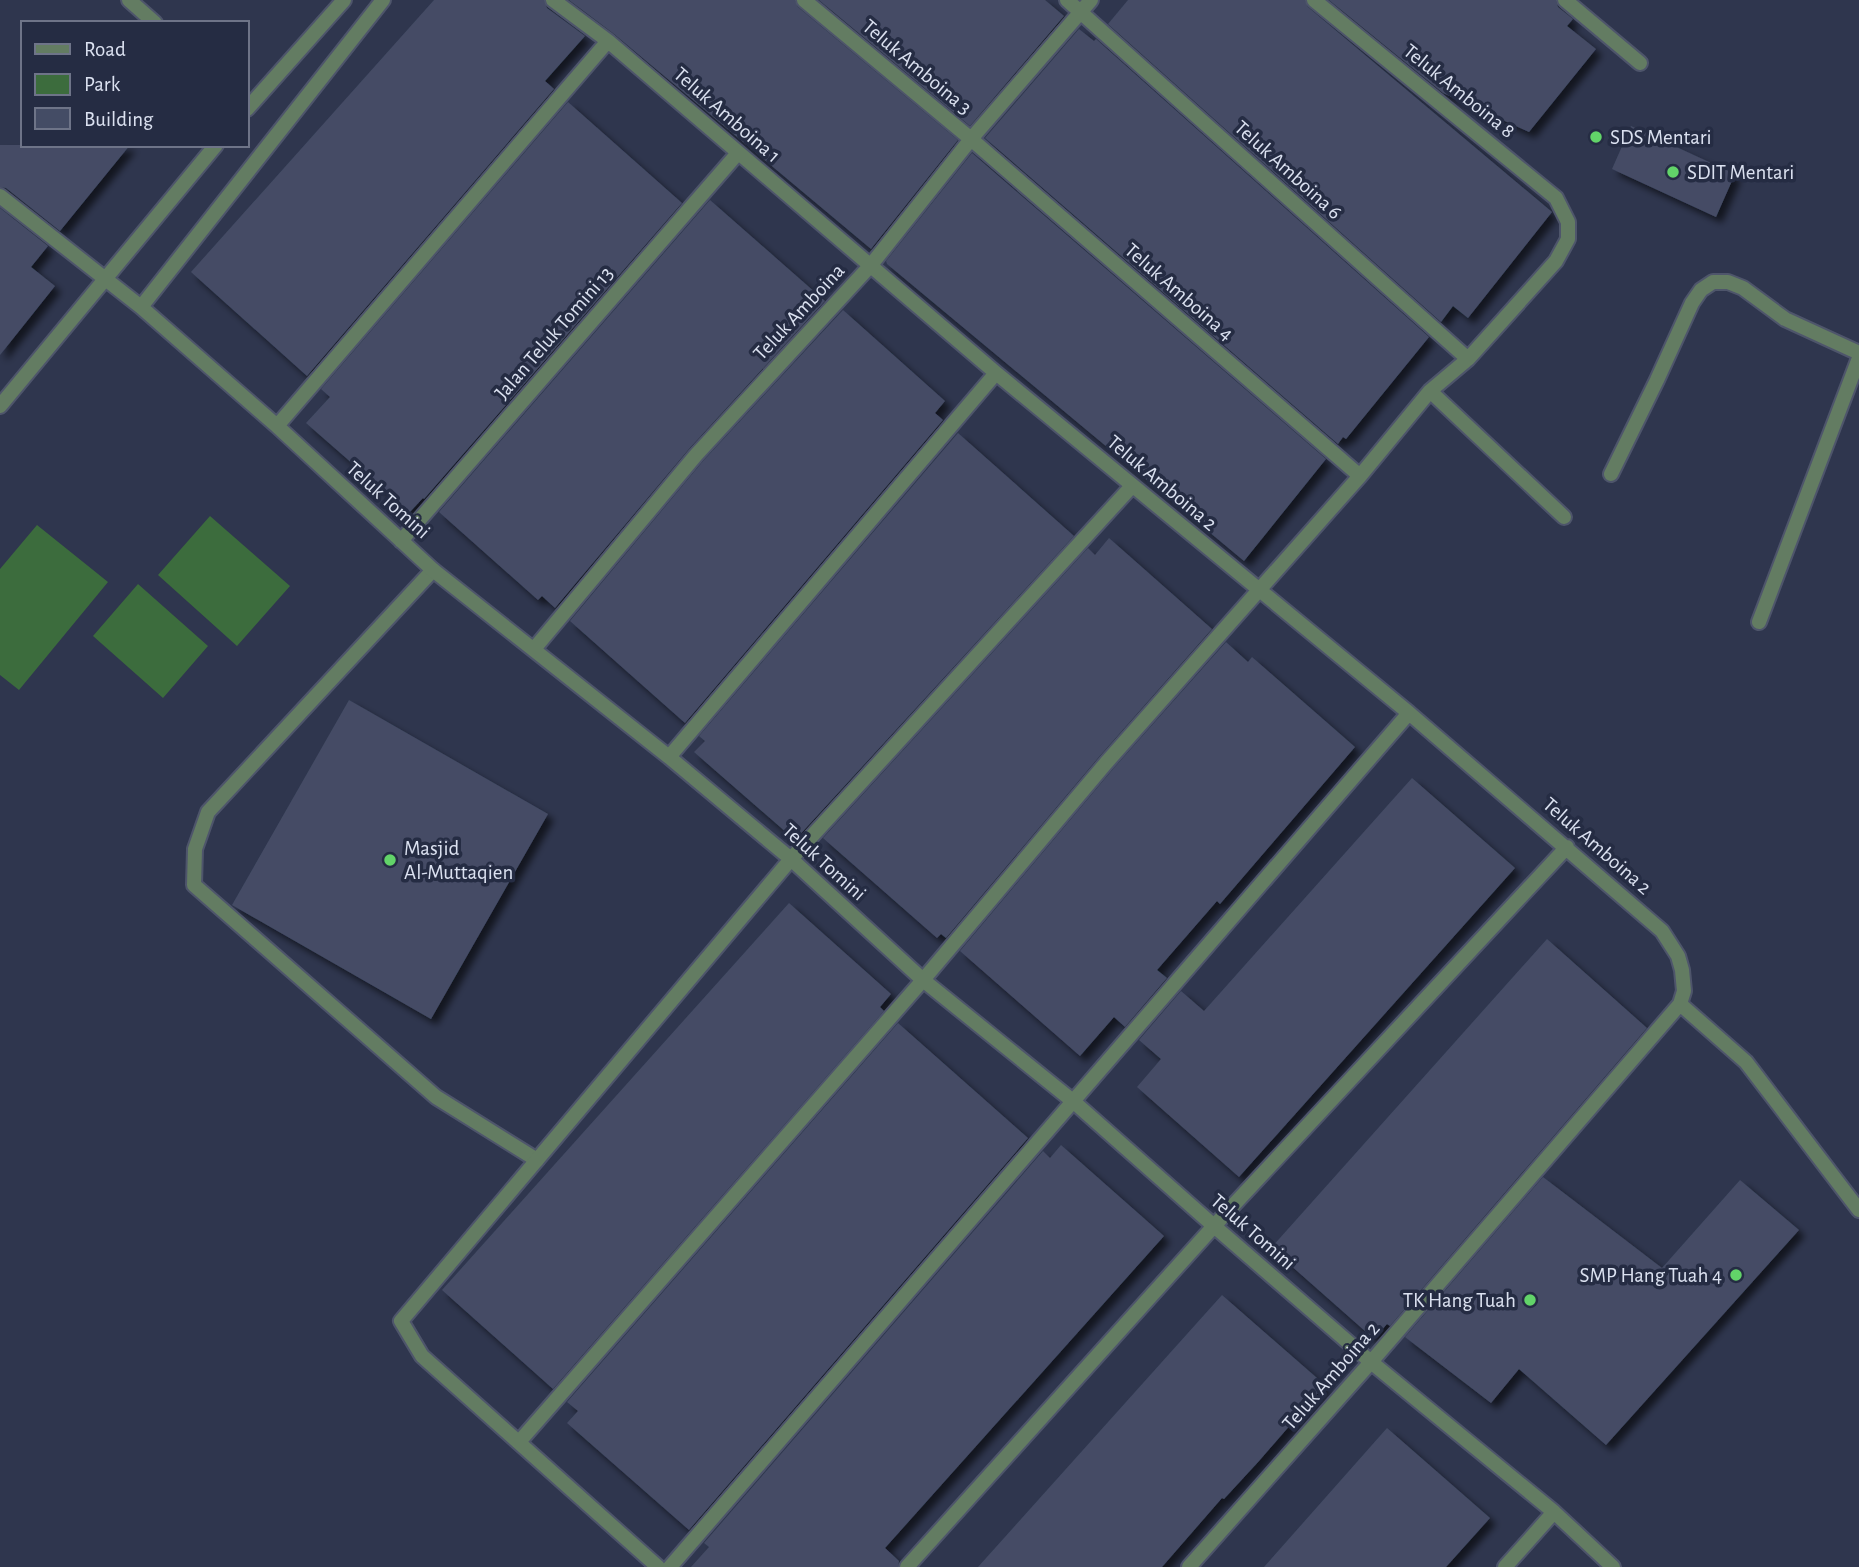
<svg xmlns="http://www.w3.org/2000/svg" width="1859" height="1567" viewBox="0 0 1859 1567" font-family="'Alegreya Sans',sans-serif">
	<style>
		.green { fill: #3c6c3d }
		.building { fill: #444c65; filter: url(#shadow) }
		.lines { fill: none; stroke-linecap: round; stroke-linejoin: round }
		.lane-casing { stroke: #4e556b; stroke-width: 18 }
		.street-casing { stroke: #4e556b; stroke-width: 18 }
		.lane { stroke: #637c62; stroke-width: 14 }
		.street { stroke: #637c62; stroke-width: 14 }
		.poi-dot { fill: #62d469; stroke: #252c43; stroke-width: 2.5 }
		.labels { text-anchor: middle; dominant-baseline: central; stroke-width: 7; stroke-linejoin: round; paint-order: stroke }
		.street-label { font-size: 21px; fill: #dbe1f0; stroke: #252c43 }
		.poi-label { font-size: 21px; fill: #dbe1f0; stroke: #252c43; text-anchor: start }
	</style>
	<defs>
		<filter id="shadow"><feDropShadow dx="6" dy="6" stdDeviation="3.5" flood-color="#0009"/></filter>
	</defs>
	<rect width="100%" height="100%" fill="#2f364e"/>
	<path class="green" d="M210,516L290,586L237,646L158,575Z
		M37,525L108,582L19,690L0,675V569Z
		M138,584L208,646L163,698L93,636Z"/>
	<path class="building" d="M434,0H544L547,8L585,36L545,81L554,89L307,376L191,272Z
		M569,0H795L798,7L958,140L871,249L614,34Z
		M819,0H1045L1064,16L970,126Z
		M1128,0H1305L1308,7L1552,212L1468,318L1453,306L1441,322L1108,24Z
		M1329,0H1556L1558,7L1573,19L1567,26L1596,49L1529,132L1443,93Z
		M1079,29L1094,41L1096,39L1429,337L1346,439L1343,437L1338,444L985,138Z
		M568,102L682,203L424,499L423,498L409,513L306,423L330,397L321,389Z
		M1631,126L1735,174L1716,217L1612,169Z
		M0,145H130L60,231L6,188L0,187Z
		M972,153L1326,459L1244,561L887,264L886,261Z
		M710,200L825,301L689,449L555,608L542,596L538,600L439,512Z
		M0,208L48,246L31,267L55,286L0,355Z
		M843,310L945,401L935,413L943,420L685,723L570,621L703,461Z
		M958,433L1074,536L795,840L694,752L705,741L699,736Z
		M1109,538L1212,629L1099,757L946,938L941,934L937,938L823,838L1088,548L1095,555Z
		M1226,642L1248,662L1252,657L1355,747L1220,904L1217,901L1157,970L1167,978L1125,1027L1114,1017L1080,1056L960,951L1113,769Z
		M349,700L548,814L431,1019L232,905Z
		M1412,778L1515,868L1239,1177L1137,1087L1161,1059L1139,1040L1181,991L1204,1011Z
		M789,903L891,994L880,1007L884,1011L553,1389L442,1290Z
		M1547,939L1647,1028L1390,1326L1387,1324L1374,1339L1271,1248Z
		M898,1023L1028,1138L689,1530L567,1423L578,1411L567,1402Z
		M1061,1145L1164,1236L885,1548L899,1561L898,1567H691L709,1547L704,1543L1043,1151L1050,1158Z
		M1543,1177L1662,1268L1740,1180L1799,1230L1606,1445L1519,1369L1491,1403L1405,1337Z
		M1222,1295L1325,1385L1259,1461L1224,1499L1222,1498L1162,1567H978Z
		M1387,1428L1490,1518L1446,1567H1264Z"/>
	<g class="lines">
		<defs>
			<path id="lane" d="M433,570L208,812L195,849L194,885L436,1097L537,1160"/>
			<path id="street" d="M129,0L155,23
				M553,0L608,41L996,373L1409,713L1662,931L1678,956L1682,970L1684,991L1680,1004L1371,1362L1189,1567
				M804,0L971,139L1360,476
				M1067,0L1468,359
				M1565,0L1640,63
				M247,109L344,0
				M0,196L141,307L277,426L433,570L669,757L791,859L923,980L1074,1102L1214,1226L1371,1362L1554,1512L1613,1567
				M141,307L383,0
				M1430,391L1564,517
				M0,406L216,145
				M277,426L608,41
				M1611,474L1657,380L1692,303L1701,290L1713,282H1728L1743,288L1785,319L1859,353
				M401,541L738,153
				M1759,622L1859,358
				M534,649L696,455L871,265L971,139L1091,0
				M669,757L996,373
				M1680,1004L1746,1062L1859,1210
				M519,1442L923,980L1106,763L1360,476L1430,391L1468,359L1556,261L1568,239V222L1556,198L1314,0
				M658,1567L422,1356L401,1321L791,859L1132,486
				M670,1567L1409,713
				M907,1567L1214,1226L1567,847
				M1505,1567L1554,1512"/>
		</defs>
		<use href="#lane" class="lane-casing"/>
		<use href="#street" class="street-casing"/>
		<use href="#lane" class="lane"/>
		<use href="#street" class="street"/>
	</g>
	<g class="poi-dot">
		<circle cx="1596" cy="137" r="7"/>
		<circle cx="1673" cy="172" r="7"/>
		<circle cx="390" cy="860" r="7"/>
		<circle cx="1736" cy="1275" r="7"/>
		<circle cx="1530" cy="1300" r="7"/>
	</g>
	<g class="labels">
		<g class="street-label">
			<text transform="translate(917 67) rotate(40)">Teluk Amboina 3</text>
			<text transform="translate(1459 91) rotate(39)">Teluk Amboina 8</text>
			<text transform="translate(727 115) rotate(41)">Teluk Amboina 1</text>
			<text transform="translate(1288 170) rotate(42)">Teluk Amboina 6</text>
			<text transform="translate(1179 292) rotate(41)">Teluk Amboina 4</text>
			<text transform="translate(799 312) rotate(-47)">Teluk Amboina</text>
			<text transform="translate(554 333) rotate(-49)">Jalan Teluk Tomini 13</text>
			<text transform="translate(1162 483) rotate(40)">Teluk Amboina 2</text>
			<text transform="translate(388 500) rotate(42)">Teluk Tomini</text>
			<text transform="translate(1597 846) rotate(41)">Teluk Amboina 2</text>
			<text transform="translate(824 862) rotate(42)">Teluk Tomini</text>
			<text transform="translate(1253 1232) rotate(41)">Teluk Tomini</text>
			<text transform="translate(1331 1376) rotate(-49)">Teluk Amboina 2</text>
		</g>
		<g class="poi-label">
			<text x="1610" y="137">SDS Mentari</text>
			<text x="1687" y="172">SDIT Mentari</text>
			<text x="404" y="848">Masjid<tspan x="404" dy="24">Al-Muttaqien</tspan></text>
			<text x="1722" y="1275" text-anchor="end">SMP Hang Tuah 4</text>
			<text x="1516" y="1300" text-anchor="end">TK Hang Tuah</text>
		</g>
	</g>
	<rect x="21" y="21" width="228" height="126" fill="#252c43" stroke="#6e7488" stroke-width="2"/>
	<rect x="35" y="44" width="35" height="10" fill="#637c62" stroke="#6e7488" stroke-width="2"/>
	<text x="84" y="56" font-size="21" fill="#dbe1f0">Road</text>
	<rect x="35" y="74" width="35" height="21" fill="#3c6c3d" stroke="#6e7488" stroke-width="2"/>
	<text x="84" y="91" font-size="21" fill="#dbe1f0">Park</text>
	<rect x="35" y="108" width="35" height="21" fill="#444c65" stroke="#6e7488" stroke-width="2"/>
	<text x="84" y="126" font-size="21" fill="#dbe1f0">Building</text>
</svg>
